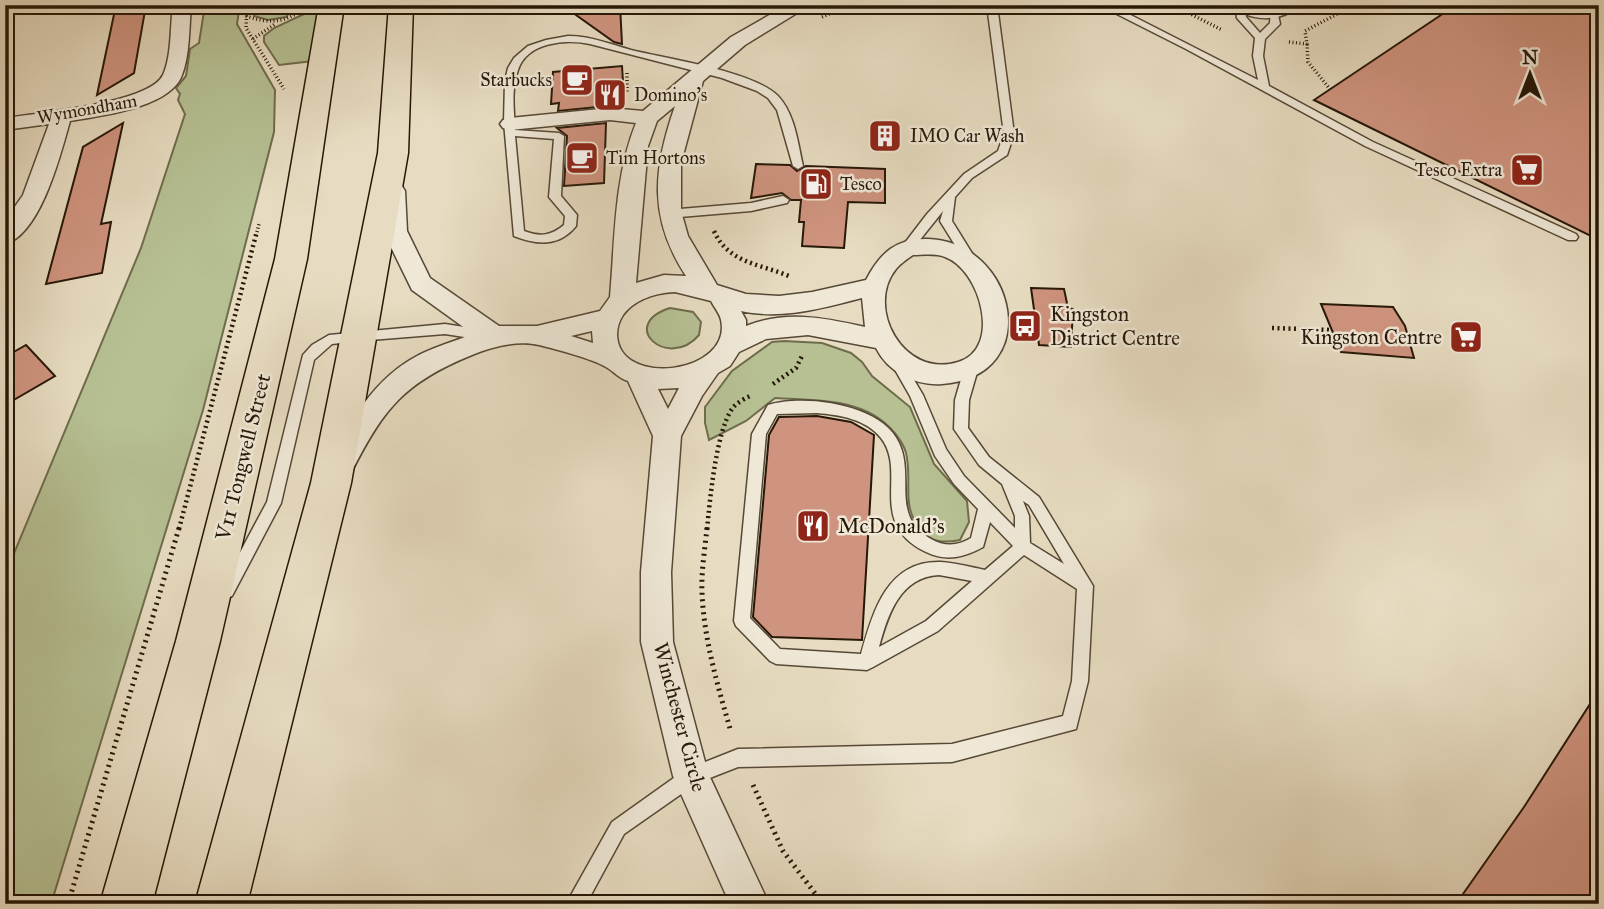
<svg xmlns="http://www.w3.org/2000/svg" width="1604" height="909" viewBox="0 0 1604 909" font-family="'IM FELL Great Primer',serif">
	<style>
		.green { fill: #b6c093; stroke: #6e6c4d; stroke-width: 2 }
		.building { fill: #cf947f; stroke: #261707; stroke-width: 2 }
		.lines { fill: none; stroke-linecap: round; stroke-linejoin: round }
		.lane-casing { stroke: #564836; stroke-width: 3 }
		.street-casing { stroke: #564836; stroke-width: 3 }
		.highway-casing { stroke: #261707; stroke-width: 3 }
		.path-far2 { stroke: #261707; stroke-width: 3.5; stroke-dasharray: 1 2.5; stroke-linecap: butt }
		.path-far1 { stroke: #261707; stroke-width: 4.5; stroke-dasharray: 2 3.5; stroke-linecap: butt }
		.path { stroke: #261707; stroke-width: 5; stroke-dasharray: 2 4.5; stroke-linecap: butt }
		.lane { fill: #efe8d7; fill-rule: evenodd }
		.street { fill: #efe8d7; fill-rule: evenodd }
		.highway { fill: #e7dcc1; fill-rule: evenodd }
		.labels { text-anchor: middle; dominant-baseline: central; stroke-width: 5; stroke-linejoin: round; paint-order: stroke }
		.far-poi-label { font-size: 18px; fill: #261707; stroke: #efe8d7; text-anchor: start }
		.far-street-label { font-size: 18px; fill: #261707; stroke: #efe8d7 }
		.poi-label { font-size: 21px; fill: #261707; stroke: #efe8d7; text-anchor: start }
		.street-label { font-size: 21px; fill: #261707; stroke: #efe8d7 }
	</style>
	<rect width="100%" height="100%" fill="#e7dcc1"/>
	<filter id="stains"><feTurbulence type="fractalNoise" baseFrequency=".00286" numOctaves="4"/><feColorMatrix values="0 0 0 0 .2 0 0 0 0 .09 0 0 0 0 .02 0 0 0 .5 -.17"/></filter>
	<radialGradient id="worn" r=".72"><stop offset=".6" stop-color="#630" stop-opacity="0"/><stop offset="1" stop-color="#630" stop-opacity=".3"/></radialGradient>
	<path class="green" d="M205,5H240L237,24L275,90L274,132L203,410L51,904H5V575L141,248L185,114L178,100L180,94L176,88L186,76L190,49L199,43Z
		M255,5H295L286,17L268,20L254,16Z
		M319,7L313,61L279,65L264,42V36L274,28Z
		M670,308L693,312L701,322L699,335C668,371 617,325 670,308Z
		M784,341L822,343L851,353L862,362L872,376L910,407L934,464L967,501L969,522L960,540C945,543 931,543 921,530C900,506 913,481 906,453C904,445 897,435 892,430C862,397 815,401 775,398L746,421L709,440L705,423V407L732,371L772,342Z"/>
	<path class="building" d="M116,5H146L134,73L97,95Z
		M562,5H620L622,44L614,42Z
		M1456,5H1599V240L1314,100Z
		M622,66L624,98L607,99V106L558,111L559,103L551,104L553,72Z
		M123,123L101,224L111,222L102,273L46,284L83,147Z
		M606,123L604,183L564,186L567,136L557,128Z
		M756,164L790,165L797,171L806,166L885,169V203L848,202L844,248L802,246L804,222H799L801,200H791L782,193L751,198Z
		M1031,288L1064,289L1068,308L1073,309L1071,347L1039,345Z
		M1321,304L1393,307L1405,326L1414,358L1341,352Z
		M26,345L55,376L5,405V357Z
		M817,416L851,422L874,435L862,640L772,637L753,617L769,435L779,417Z
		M1599,690V904H1456L1524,807Z"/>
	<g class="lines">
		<defs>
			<path id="lane" d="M987,5H997L1014,134L1007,155L972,178L955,197L952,221L978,263L972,267L968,266L940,221L943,211L911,251L907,252L901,248L927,214L964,174L998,151L1004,134Z
				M1099,5H1111L1258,80L1253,56L1255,38L1237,18L1235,5H1244L1246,17L1260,33L1270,23L1271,10H1277L1280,24L1265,39L1263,56L1269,86L1373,142L1576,234L1578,237L1576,240H1568L1365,146L1186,49Z
				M568,36C590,36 610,44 631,50C667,59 753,71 778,96C795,114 798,144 803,166L798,169L793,166L777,110L768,98L757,91L722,78L590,44C566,39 527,42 518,70C511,88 514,111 515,130L559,133L564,136L561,196L577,215L576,226C559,247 537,245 514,236L504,122L505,81L508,68L514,58L528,46L546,40ZM515,136L554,139L549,197L565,216L564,225C551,236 540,237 524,231Z
				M783,196L789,200L787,203L751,211L668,218L662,214L668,210L751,203Z
				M445,324L490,331L496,336L490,341L445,334L358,341L332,344L314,360L281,503L232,596L227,598L222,596L219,591L222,586L267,502L303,355L312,345L329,335Z
				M896,356L901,358L923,395L946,449L964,476L1015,528V516L1002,484L979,465L954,429L955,400L964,369L971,364L976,365L978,369L969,400L968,428L989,457L1039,497L1090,581L1093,586L1088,681L1076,729L952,762L738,767L697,783L624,834L586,904H566L612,822L685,770L738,749L952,744L1063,716L1072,681L1077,589L1024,555L938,631L873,667L867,670L776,664L770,661L736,626L734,621L752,434L768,405C805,394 882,404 899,443C915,477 890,517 931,539C945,547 958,546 971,538L978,509L954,484L935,456L910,396L890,361ZM817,413C840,415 866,419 881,438C908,472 866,523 926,552C947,562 965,557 983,547L990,522L1013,546L985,570C971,567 956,563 941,562C887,560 873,612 861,654L780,649L750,618L766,434L777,414ZM1023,501L1029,505L1064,564L1030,543L1029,516ZM939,575L972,581L926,621L879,647C888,614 900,577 939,575Z"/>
			<path id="street" d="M173,5H191C189,28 190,54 182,75C170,108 100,116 70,121C61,153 41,234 5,244V221L23,195L49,124L5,130V118C36,113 149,104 163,75C172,55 170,27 173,5Z
				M787,5H810L745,45L703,81L681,163V211L688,236L717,285L746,294L779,296L812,292L866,280C880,253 896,238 928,239C1015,241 1047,376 942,384C915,386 888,372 876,348L808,335L766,339L739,352L730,366L718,373L702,396L681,436L671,572L673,642L708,773L769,904H730L673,776L641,642V572L653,436L628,381C618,378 615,372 606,367C593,359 555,349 539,345C517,340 492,347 472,355C405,382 384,408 352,471L342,475L332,471L328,463C349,422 375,378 417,356C434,347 455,341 473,334L412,290L383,231V191L386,186L394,184L402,186L405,191L407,231L430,278L499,326H537L600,311L610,297C615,240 614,177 636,123L610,120L510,130L503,128L500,124L503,120L510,118L610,108L643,111L731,37ZM675,106C653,169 648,218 686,276L664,275L636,283L648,146L657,121ZM913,255C922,255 936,253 945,257C980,269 1003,349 958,362C903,379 865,307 896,269C900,264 907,259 913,255ZM675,292L711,301C714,307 720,314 721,320C733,373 619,389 617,335C617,328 619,321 623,315C635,299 656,293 675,292ZM862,298L865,327C825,318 786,310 746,326V320L741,311C782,320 823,308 862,298ZM592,331L593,343L571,336ZM679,388L668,409L658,389Z
				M1232,5H1298C1283,23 1247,22 1232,5Z"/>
			<path id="highway" d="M319,5H344L307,259L220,641L152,904H100L176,641L275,259Z
				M389,5H413L408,153L351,483L247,904H195L311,483L378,153Z"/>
		</defs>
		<use href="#lane" class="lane-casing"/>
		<use href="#street" class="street-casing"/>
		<use href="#highway" class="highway-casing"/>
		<path class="path-far2" d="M247,5L246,28L284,89
			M1173,5L1222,30
			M246,16C264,22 280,24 297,13
			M822,17L850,5
			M253,39L275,24
			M1289,42L1307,44L1305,31L1354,5
			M1307,44L1308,62L1330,89
			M627,73V93
			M257,232L259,224"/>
		<path class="path-far1" d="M714,231C728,263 760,264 789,276
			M1272,328L1331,330
			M773,384L796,368L803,354
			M179,529L257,231
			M707,529C710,500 716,432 732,409C736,403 744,399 750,396"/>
		<path class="path" d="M707,528C705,549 701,571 702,593C704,640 718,687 731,732
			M753,785L783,851L823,904
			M68,904L179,528"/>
		<use href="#lane" class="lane"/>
		<use href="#street" class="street"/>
		<use href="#highway" class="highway"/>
	</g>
	<defs>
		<symbol id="cafe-square" viewBox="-11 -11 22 22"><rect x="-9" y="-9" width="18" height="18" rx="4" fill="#8f2418" stroke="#efe8d7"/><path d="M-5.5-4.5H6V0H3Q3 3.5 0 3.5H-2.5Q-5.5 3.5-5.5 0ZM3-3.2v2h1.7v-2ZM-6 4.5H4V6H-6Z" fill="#fff"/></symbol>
		<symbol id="restaurant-square" viewBox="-11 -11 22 22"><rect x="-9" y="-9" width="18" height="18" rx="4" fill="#8f2418" stroke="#efe8d7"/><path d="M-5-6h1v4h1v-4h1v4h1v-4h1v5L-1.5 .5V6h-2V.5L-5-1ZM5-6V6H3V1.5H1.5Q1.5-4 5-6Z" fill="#fff"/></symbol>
		<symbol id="building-square" viewBox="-11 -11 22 22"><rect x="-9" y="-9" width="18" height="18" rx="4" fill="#8f2418" stroke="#efe8d7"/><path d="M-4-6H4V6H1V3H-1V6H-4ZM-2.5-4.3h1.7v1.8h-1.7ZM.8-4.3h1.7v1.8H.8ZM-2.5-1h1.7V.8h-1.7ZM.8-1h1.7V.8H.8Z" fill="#fff"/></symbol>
		<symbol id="supermarket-square" viewBox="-11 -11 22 22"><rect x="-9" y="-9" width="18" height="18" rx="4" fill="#8f2418" stroke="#efe8d7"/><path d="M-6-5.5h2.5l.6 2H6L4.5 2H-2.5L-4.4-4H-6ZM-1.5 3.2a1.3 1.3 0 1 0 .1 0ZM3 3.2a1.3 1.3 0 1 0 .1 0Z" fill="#fff"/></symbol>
		<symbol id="fuel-square" viewBox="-11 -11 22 22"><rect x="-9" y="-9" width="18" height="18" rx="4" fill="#8f2418" stroke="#efe8d7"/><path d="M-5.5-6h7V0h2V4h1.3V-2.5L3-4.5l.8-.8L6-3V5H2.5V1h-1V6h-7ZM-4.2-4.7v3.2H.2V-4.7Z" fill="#fff"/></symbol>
		<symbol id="bus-square" viewBox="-11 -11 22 22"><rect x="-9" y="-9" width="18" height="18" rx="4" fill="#8f2418" stroke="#efe8d7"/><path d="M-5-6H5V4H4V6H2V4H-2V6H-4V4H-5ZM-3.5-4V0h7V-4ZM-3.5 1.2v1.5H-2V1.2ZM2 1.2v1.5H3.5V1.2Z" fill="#fff"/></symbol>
	</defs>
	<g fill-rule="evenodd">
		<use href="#cafe-square" x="558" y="61" width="38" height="38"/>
		<use href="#restaurant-square" x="591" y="76" width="38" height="38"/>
		<use href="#building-square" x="866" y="117" width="38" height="38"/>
		<use href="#cafe-square" x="563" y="139" width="38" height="38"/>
		<use href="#supermarket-square" x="1508" y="151" width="38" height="38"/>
		<use href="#fuel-square" x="797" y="165" width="38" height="38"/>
		<use href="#bus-square" x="1006" y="307" width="38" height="38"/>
		<use href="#supermarket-square" x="1447" y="318" width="38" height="38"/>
		<use href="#restaurant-square" x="794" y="507" width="38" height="38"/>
	</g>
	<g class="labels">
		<g class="far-poi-label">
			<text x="552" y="80" text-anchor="end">Starbucks</text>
			<text x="634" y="95">Domino's</text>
			<text x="910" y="136">IMO Car Wash</text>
			<text x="606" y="158">Tim Hortons</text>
			<text x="1502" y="170" text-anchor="end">Tesco Extra</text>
			<text x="840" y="184">Tesco</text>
		</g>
		<g class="far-street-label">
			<text transform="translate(87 109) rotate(-10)">Wymondham</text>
		</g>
		<g class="poi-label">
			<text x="1050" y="314">Kingston<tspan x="1050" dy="24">District Centre</tspan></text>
			<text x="1442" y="337" text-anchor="end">Kingston Centre</text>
			<text x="838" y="526">McDonald's</text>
		</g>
		<g class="street-label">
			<text transform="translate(243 457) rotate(-76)">V11 Tongwell Street</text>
			<text transform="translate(680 717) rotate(75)">Winchester Circle</text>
		</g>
	</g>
	<rect width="1604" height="909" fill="none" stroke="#e7dcc1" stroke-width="28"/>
	<rect x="7" y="7" width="1590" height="895" fill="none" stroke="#261707" stroke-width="3.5"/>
	<rect x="14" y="14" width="1576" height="881" fill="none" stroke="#261707" stroke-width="2"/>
	<g transform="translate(1530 74)" stroke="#efe8d7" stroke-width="5" paint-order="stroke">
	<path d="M0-5L12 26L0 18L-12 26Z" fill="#261707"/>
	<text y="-10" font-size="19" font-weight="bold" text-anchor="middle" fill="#261707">N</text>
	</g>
	<rect width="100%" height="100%" filter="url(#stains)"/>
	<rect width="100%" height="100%" fill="url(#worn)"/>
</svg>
